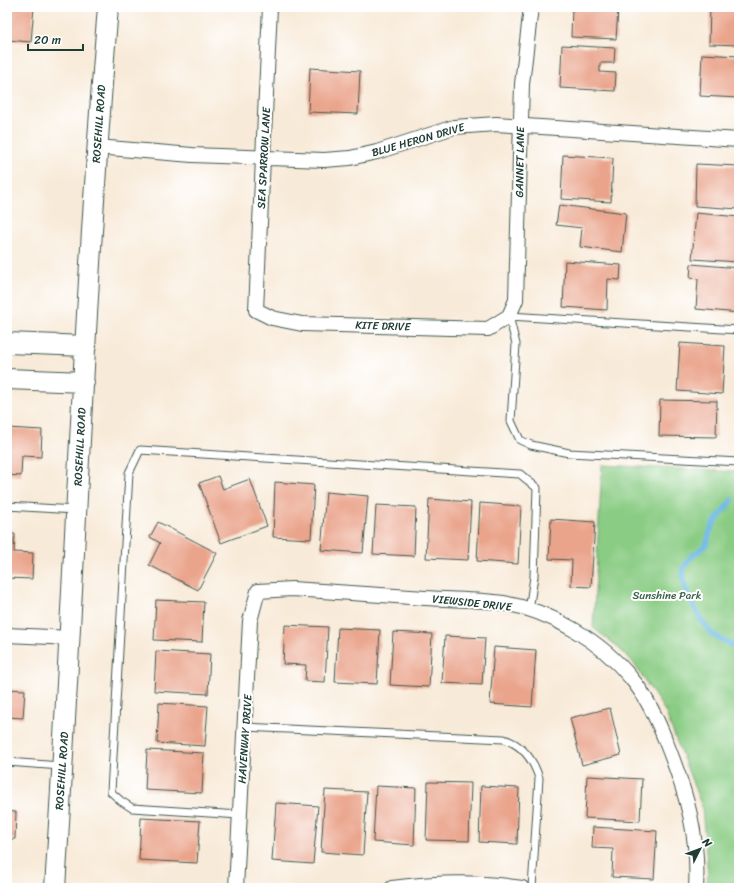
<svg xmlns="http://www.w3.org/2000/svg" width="746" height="895" viewBox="0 0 746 895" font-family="Sriracha,sans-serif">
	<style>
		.green { fill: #8acc84; stroke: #54845c }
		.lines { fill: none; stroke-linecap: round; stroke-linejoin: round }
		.stream { stroke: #6bb7e4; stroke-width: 5.5 }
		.building { fill: #eaa48c }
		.lane-casing { stroke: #40574d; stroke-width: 9 }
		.street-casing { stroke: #40574d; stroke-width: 16 }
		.secondary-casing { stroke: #40574d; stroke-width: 22 }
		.lane { stroke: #fff; stroke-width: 7 }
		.street { stroke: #fff; stroke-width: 14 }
		.secondary { stroke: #fff; stroke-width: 20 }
		.labels { text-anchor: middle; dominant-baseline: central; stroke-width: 4; stroke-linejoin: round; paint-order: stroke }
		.street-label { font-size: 11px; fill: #1f3d34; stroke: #fff }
		.park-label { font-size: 11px; fill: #3a6148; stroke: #fff }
	</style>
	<rect width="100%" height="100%" fill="#fff"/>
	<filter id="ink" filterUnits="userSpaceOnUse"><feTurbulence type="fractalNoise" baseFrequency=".025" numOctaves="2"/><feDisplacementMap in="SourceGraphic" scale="8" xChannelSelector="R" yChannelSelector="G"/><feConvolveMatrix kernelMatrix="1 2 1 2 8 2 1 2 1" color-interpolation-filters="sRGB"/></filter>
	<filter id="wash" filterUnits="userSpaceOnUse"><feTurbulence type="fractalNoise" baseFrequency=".012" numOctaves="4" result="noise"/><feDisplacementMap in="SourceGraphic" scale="16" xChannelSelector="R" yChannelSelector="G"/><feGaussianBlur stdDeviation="0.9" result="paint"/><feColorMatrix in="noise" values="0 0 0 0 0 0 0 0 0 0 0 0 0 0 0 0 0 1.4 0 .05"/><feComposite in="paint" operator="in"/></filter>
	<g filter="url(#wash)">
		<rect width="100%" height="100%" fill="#f8ead8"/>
		<path class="green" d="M602,465L739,472V888H706L708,875L702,807L665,711L632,661L613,643L593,628Z"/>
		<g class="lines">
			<path class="stream" d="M732,500L712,526L706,545L690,558L683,569V578L688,596L703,623L712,634L739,649"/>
		</g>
		<g id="blocks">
			<path class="building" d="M7,7H34L31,42L7,40Z
				M572,7H626L625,10H618L616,39L571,37Z
				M710,7H739V45L709,44Z
				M562,45L615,48L614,63H600V72L616,73L615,91L560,88Z
				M702,54L739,56V98L700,96Z
				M310,68L360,71L358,114L308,112Z
				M563,155L613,158L611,202L561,199Z
				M696,164L739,166V209L695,206Z
				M559,205L626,213L622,252L580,247L582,228L556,225Z
				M696,213L739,217V262L692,259Z
				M565,261L621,265L620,280L608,279L607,310L563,307Z
				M691,264L739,268V313L696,309L698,279L690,278Z
				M680,343L725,346L722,394L677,391Z
				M660,400L717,401L716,437L659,436Z
				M7,428L42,430L41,457L22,456L21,476L7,475Z
				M218,476L223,489L250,479L267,526L221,543L199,483Z
				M275,482L314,485L311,539L273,537Z
				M326,492L368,496L363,553L321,550Z
				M429,499L471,502L468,560L426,558Z
				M480,503L521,506L518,564L477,561Z
				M376,505L416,507L414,556L373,554Z
				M551,519L595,522L591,587L571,586L572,560L549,559Z
				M158,522L217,553L198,590L149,565L160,543L150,537Z
				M7,534H15L14,552L33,553L32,579L7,578Z
				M156,600L204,602L202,642L154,640Z
				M285,625L328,627L325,682L305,681L306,665L283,664Z
				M338,628L380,630L377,684L335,682Z
				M393,632L432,634L429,687L390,685Z
				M445,636L485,638L482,685L442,683Z
				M494,647L536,650L532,707L490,704Z
				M156,651L210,654L208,694L154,691Z
				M7,689L25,690L23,718L7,717Z
				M159,703L208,706L205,746L157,743Z
				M610,708L621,755L582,765L570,718Z
				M147,750L204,753L202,793L145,790Z
				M587,776L642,779L640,821L585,818Z
				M428,782L471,783L469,841L426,840Z
				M376,786L416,788L414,845L373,842Z
				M481,786L519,788L517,844L479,842Z
				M325,790L367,792L363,855L321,852Z
				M276,803L318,806L313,864L272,861Z
				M7,811L16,812L15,839H7Z
				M141,818L200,821L197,863L139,860Z
				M593,827L657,831L654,879L612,877L613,849L592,848Z"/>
		</g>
	</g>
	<g filter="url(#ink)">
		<use href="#blocks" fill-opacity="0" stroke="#40574d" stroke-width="1"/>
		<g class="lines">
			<defs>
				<path id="lane" d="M739,330L509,316L516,344L511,421L520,440L531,445L569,453L739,462
					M7,506L75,510
					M246,727L504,739C523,745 533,759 539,778L532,888
					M7,762L61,766
					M240,815L132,808L121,801L111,792L129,473L140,450L520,474L537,488L534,577L529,610"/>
				<path id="street" d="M270,7L256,310L272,318L302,324L488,329L509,316L516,300L522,84L531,7
					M97,147L192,155L324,160L350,158L377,152L454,127L496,124L739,140
					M7,635L71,638
					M236,888L250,621L258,591L292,589C336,592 381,595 425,598C451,600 478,599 503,603C551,611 601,641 631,678C648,698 659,723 668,747C687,795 699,836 696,888
					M392,888C436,882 479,881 522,888"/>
				<path id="secondary" d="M7,343L86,346
					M7,379L84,382
					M55,888C74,594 84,300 108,7"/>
			</defs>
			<use href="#lane" class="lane-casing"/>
			<use href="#street" class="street-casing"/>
			<use href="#secondary" class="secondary-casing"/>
			<use href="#lane" class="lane"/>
			<use href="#street" class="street"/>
			<use href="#secondary" class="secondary"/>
		</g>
	</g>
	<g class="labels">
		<g class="street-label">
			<text transform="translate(99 124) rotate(-86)">ROSEHILL ROAD</text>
			<text transform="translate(418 140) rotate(-16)">BLUE HERON DRIVE</text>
			<text transform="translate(264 158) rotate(-87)">SEA SPARROW LANE</text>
			<text transform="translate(520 162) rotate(-89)">GANNET LANE</text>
			<text transform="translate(383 326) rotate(2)">KITE DRIVE</text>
			<text transform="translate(80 447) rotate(-87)">ROSEHILL ROAD</text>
			<text transform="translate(472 603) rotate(6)">VIEWSIDE DRIVE</text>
			<text transform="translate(245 739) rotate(-86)">HAVENWAY DRIVE</text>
			<text transform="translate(62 771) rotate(-86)">ROSEHILL ROAD</text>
		</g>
		<g class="park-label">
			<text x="667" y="595">Sunshine Park</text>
		</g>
	</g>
	<rect width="746" height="895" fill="none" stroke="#fff" stroke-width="24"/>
	<g transform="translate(700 849) rotate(48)" stroke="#ffffff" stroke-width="3" paint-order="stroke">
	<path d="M0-3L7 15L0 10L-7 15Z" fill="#1f3d34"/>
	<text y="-6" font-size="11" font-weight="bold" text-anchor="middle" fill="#1f3d34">N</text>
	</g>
	<path d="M28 44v6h55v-6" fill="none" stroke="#1f3d34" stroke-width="2"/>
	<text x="34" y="44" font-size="12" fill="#1f3d34" stroke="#ffffff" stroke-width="3" paint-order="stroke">20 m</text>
</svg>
